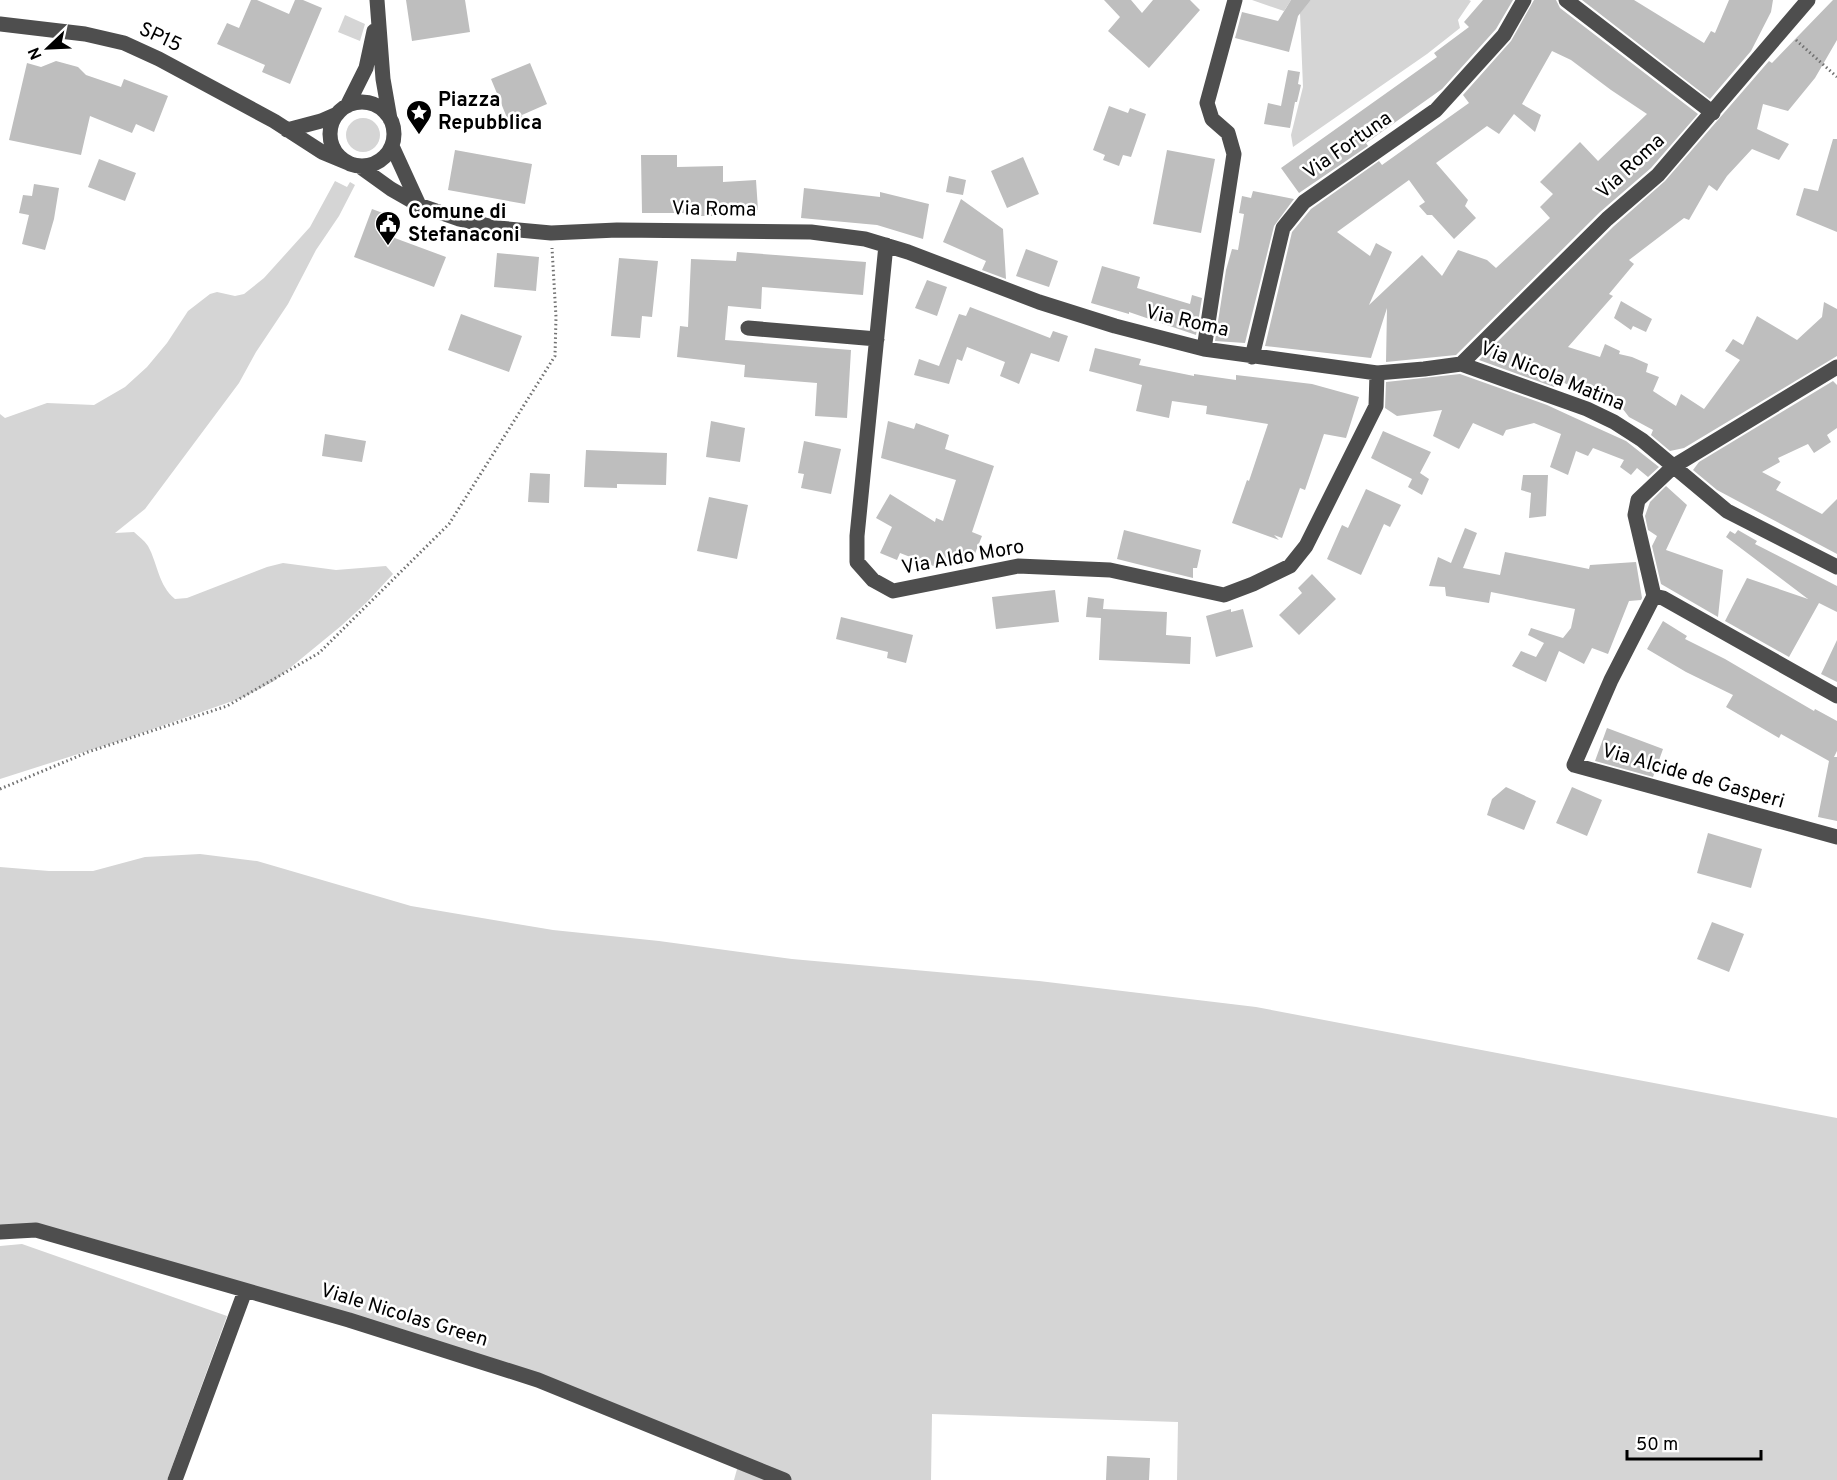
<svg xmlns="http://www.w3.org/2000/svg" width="1837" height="1480" viewBox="0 0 1837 1480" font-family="Overpass,sans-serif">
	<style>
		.green { fill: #d5d5d5 }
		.building { fill: #bebebe; fill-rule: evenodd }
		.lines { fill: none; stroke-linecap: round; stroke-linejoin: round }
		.path { stroke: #707070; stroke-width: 3; stroke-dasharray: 1.5 3; stroke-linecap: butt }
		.minor { stroke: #4e4e4e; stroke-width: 15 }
		.labels { text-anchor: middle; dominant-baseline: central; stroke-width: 5; stroke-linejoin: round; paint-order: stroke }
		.street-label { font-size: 20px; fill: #000; stroke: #fff }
		.poi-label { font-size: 20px; font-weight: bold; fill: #000; stroke: #fff; text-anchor: start }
	</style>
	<rect width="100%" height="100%" fill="#fff"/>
	<path class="green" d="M1252,0H1291L1284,11Z
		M1311,0H1469L1471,1L1458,20L1460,28L1427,54L1293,147L1291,135L1303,87L1300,13Z
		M345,15L365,24L360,41L338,32Z
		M346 135a17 17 0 1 1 34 0a17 17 0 1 1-34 0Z
		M335,181L347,187L350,182L355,185L339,216L316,250L288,304L256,352L239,383L145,509L115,533L134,532C138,536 144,540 148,546C158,564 158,585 175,599L187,598L267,567L283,563L336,570L386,566L393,574L367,602L341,626L274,681L244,697L119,741L0,779V414L5,418L47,403L94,405L125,387L147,367L167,343L188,311L210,294L217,292L235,296L244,294L264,278L310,227Z
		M200,854L257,861L411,906L553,930L659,941L792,959L1039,981L1256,1007L1837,1118V1480H1177L1178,1422L932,1414L931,1480H734L739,1462L538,1380L36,1230L0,1232V867L49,871H93L145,857Z
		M22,1244L227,1316L167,1480H0V1246Z"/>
	<path class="building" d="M251,0H257L289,14L295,0H303L322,8L290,84L262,72L265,65L217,44L227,23L239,28Z
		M406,0H465L470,32L412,41Z
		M1104,0H1131L1142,13L1153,0H1190L1200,10L1149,68L1108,31L1120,17Z
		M1291,0H1311L1298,16L1289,52L1235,38L1242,12L1278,21Z
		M1483,0H1513L1496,29L1442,89L1366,143L1368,146L1299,193L1281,168L1437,57L1434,53L1469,27L1464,22Z
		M1534,0H1556L1560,8L1698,114L1651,168L1600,212L1456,355L1386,362L1387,308L1371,358L1265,346L1292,232L1311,209L1379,161L1382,165L1469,103L1463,95L1511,41ZM1552,51L1571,60L1611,90L1647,114L1598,161L1580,142L1540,182L1553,194L1540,207L1550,218L1496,268L1487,260L1458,250L1442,276L1422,255L1369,305L1392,252L1376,243L1370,256L1337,232L1409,180L1425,202L1419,206L1427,215H1432L1454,239L1476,218L1465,206L1468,200L1436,163L1487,126L1499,134L1514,114L1535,132L1541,115L1522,104Z
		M1582,0H1634L1704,43L1711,31L1715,33L1729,0H1773L1771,12L1751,51L1710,99Z
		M1833,0H1837V40L1815,78L1788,111L1763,104L1757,129L1789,144L1779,160L1752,149L1727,176L1717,191L1709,185L1689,220L1684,218L1629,260L1634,264L1609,294L1613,296L1568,347L1600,357L1605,344L1620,351L1619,354L1632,357L1648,364L1646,372L1659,377L1653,391L1676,406L1681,394L1704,409L1740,360L1725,351L1733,339L1743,345L1757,316L1797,340L1822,317L1824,302L1837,309V356L1684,448L1670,451L1651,435L1653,430L1629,417L1619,404L1587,395L1557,379L1554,387L1479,360L1614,226L1665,181L1769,61L1772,63Z
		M56,61L78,67L86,75L121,87L124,79L168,96L154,132L136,124L132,133L90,116L81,155L9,140L27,63L41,67Z
		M530,63L547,104L522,115L523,120L510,125L491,79Z
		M1288,70L1300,72L1298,84L1301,85L1297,102H1295L1290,128L1264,124L1268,103L1281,106Z
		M1109,106L1128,113L1130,108L1146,114L1131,157L1123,155L1119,166L1103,160L1105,155L1093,150Z
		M1833,139H1837V232L1796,215L1804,188L1818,191Z
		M455,150L532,164L525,204L448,190Z
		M1167,150L1215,159L1201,233L1153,224Z
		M641,155H677V167L723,166V182L756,180L758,210L723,212V216H685V213H642Z
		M1023,157L1039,194L1007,208L991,171Z
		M99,159L136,173L125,201L88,187Z
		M949,176L966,180L963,195L946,192Z
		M34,184L59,188L54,219L45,250L22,244L29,215L19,213L23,195L32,196Z
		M804,188L880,197V192L929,204L923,239L877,225L801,218Z
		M1253,191L1294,199L1274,226L1245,343L1215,341L1226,270L1232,249L1238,250L1244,214L1239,213L1242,196L1251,198Z
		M961,199L1003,229L1006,279L982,270L986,261L943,242Z
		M372,209L399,219L392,237L446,257L434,287L354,257Z
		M1026,249L1058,261L1049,287L1016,276Z
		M737,252L866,262L863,295L762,287L761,309L728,306L725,340L851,350L847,418L815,416L817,383L744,377L745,365L677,357L680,326L688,327L691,259L736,261Z
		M497,253L539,257L536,291L494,287Z
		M619,258L658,261L652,317L642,316L640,338L611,336Z
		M1102,266L1140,277L1137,288L1190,304L1192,295L1202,298L1196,335L1129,312V314L1091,303Z
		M927,280L947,287L937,316L915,308Z
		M1621,301L1652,319L1646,332L1633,326L1631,330L1614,318Z
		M970,307L1050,338L1053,331L1068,336L1059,362L1031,353L1019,384L1000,376L1005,362L967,347L962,361L957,359L949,384L914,375L919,359L939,366L959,314L966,316Z
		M461,314L522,336L509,372L448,350Z
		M1095,348L1141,359L1139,365L1194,376V374L1236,380V375L1312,384L1359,397L1346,438L1324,434L1305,490L1300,488L1282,538L1274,535L1279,540L1232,523L1247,480L1249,481L1268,424L1206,414L1207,406L1172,401L1169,418L1136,411L1142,385L1089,371Z
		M1460,374L1547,405L1573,417L1626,441L1659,467L1648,477L1637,468L1631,475L1620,467L1624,460L1593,448L1588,456L1576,451L1568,475L1550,467L1561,434L1534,423L1506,430L1503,436L1473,423L1459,449L1433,436L1442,410L1397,416L1385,408L1386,382Z
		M1833,381L1837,385V428L1827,435L1831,442L1814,453L1808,444L1778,458L1780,462L1762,472L1781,482L1776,490L1822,514L1837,499V554L1717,490L1693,470L1699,462Z
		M711,421L745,428L740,462L706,457Z
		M888,421L914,429L916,423L949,435L945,449L994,466L972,532L982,536L974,556L968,554L963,566L940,557L936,567L900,553L897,560L880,553L892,527L876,518L890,494L935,522L936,518L943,521L956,480L881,458Z
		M1383,431L1431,452L1420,473L1429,479L1422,495L1408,487L1412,479L1371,458Z
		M325,434L366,441L362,462L322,456Z
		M804,441L841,449L831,494L801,488L804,474L798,473Z
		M586,450L667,453L666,485L617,484V488L584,487Z
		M530,473L550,474L549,503L528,502Z
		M1523,475H1548L1546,516L1529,518L1531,493L1521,490Z
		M1666,486L1687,505L1666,550L1723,570L1718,617L1661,584L1652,546L1657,536L1648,530L1645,516L1650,502Z
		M1366,489L1401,505L1390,527L1384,524L1361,575L1327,559L1342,525L1348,528Z
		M709,497L748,505L737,559L697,551Z
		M1465,528L1477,533L1463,568L1500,575L1505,552L1589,569L1590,565L1636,562L1642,598L1641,600L1629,601L1608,654L1592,648L1584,664L1559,651L1546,682L1512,666L1521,651L1536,657L1544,643L1528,635L1531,628L1563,638L1571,628L1575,609L1491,592L1489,603L1446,596L1445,587L1429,586L1438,557L1451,563Z
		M1124,530L1201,550L1197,568H1193V578L1117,559Z
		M1738,530L1757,541L1755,544L1837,586V612L1819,603L1789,657L1725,621L1747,578L1808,599L1726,537L1730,531L1735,534Z
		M1312,574L1336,599L1299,635L1279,615L1302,593L1298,588Z
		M1055,590L1059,622L996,629L992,597Z
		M1088,597L1104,599L1103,609L1167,612L1166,635L1191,637L1190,664L1099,660L1101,618L1086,617Z
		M1231,609V612L1243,609L1253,647L1216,657L1206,616Z
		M841,617L913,635L906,663L887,658L888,652L836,639Z
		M1663,621L1687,636L1685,639L1725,659L1814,711L1815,709L1837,721V751L1834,757H1837V821L1818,817L1829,761L1781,734L1779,738L1726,707L1733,695L1686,672L1647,649Z
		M1837,640V682L1821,674Z
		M1607,728L1663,749L1653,777L1595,761Z
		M1506,787L1536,801L1524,830L1487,815L1492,799Z
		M1572,787L1602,800L1587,836L1556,823Z
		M1708,833L1762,849L1751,888L1697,873Z
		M1712,922L1744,934L1729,972L1697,959Z
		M1107,1456L1150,1458L1149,1480H1106Z"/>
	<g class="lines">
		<path class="path" d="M1796,40L1837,77
			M0,789L88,752L227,706L319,653L449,524L555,356L556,317L552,248"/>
		<path class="minor" d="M377,0L383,79L390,119
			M1566,0L1713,113
			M0,24L85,34L124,43L159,59L274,121L322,152L351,164
			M330 134a32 32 0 1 1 64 0a32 32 0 1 1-64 0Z
			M347,106L366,68L374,31
			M287,130L321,121L337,114
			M392,146L419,205
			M359,166L391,189L419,205L459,219L498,228L551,233L617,230L811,232L865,239L908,252L1039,302L1115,326L1204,349L1377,373L1424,369L1461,364L1607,219L1658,175L1808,0
			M886,245L857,536V562L873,580L893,591L1018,566L1110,570L1224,595L1253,584L1290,566L1306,546L1376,406L1377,373
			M748,328L877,339
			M1204,349L1234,154L1228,133L1212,119L1207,103L1235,0
			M1252,357L1283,228L1304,202L1436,110L1504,35L1524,0
			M1461,364L1587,409L1614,422L1642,440L1727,511L1837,567
			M1654,596L1635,515L1638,500L1674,466L1837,367
			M1837,696L1663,598L1654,596L1611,680L1574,765L1837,837
			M0,1232L36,1230L349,1320L538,1380L784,1480
			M175,1480L245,1291"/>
	</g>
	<defs>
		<symbol id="sight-pin" viewBox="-11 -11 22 30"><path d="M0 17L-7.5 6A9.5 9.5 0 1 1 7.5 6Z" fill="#000" stroke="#fff"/><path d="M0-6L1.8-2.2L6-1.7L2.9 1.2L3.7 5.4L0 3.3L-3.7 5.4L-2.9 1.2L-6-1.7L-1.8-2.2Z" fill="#fff"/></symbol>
		<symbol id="civic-pin" viewBox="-11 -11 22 30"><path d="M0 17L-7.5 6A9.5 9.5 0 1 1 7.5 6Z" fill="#000" stroke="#fff"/><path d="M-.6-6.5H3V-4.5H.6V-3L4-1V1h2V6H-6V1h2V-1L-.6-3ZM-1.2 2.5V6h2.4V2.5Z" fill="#fff"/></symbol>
	</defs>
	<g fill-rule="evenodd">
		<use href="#sight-pin" x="404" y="98" width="30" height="40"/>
		<use href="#civic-pin" x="373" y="209" width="30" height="40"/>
	</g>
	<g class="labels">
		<g class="street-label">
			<text transform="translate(160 38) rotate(25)">SP15</text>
			<text transform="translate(1348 146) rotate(-35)">Via Fortuna</text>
			<text transform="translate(1631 167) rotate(-43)">Via Roma</text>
			<text transform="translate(714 210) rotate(1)">Via Roma</text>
			<text transform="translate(1187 322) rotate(13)">Via Roma</text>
			<text transform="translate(1552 377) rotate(22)">Via Nicola Matina</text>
			<text transform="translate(963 558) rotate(-10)">Via Aldo Moro</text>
			<text transform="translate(1693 777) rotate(16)">Via Alcide de Gasperi</text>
			<text transform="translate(404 1316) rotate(17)">Viale Nicolas Green</text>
		</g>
		<g class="poi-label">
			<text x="438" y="101">Piazza<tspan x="438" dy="23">Repubblica</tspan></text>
			<text x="408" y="213">Comune di<tspan x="408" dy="23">Stefanaconi</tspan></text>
		</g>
	</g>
	<g transform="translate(48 48) rotate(247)" stroke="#ffffff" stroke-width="4.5" paint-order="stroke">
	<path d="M0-4.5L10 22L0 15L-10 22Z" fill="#000000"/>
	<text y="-9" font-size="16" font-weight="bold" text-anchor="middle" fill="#000000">N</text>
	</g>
	<path d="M1627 1450v9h134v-9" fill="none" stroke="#000000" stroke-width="3"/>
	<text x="1636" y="1450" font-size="18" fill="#000000" stroke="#ffffff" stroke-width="4.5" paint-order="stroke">50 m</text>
</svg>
